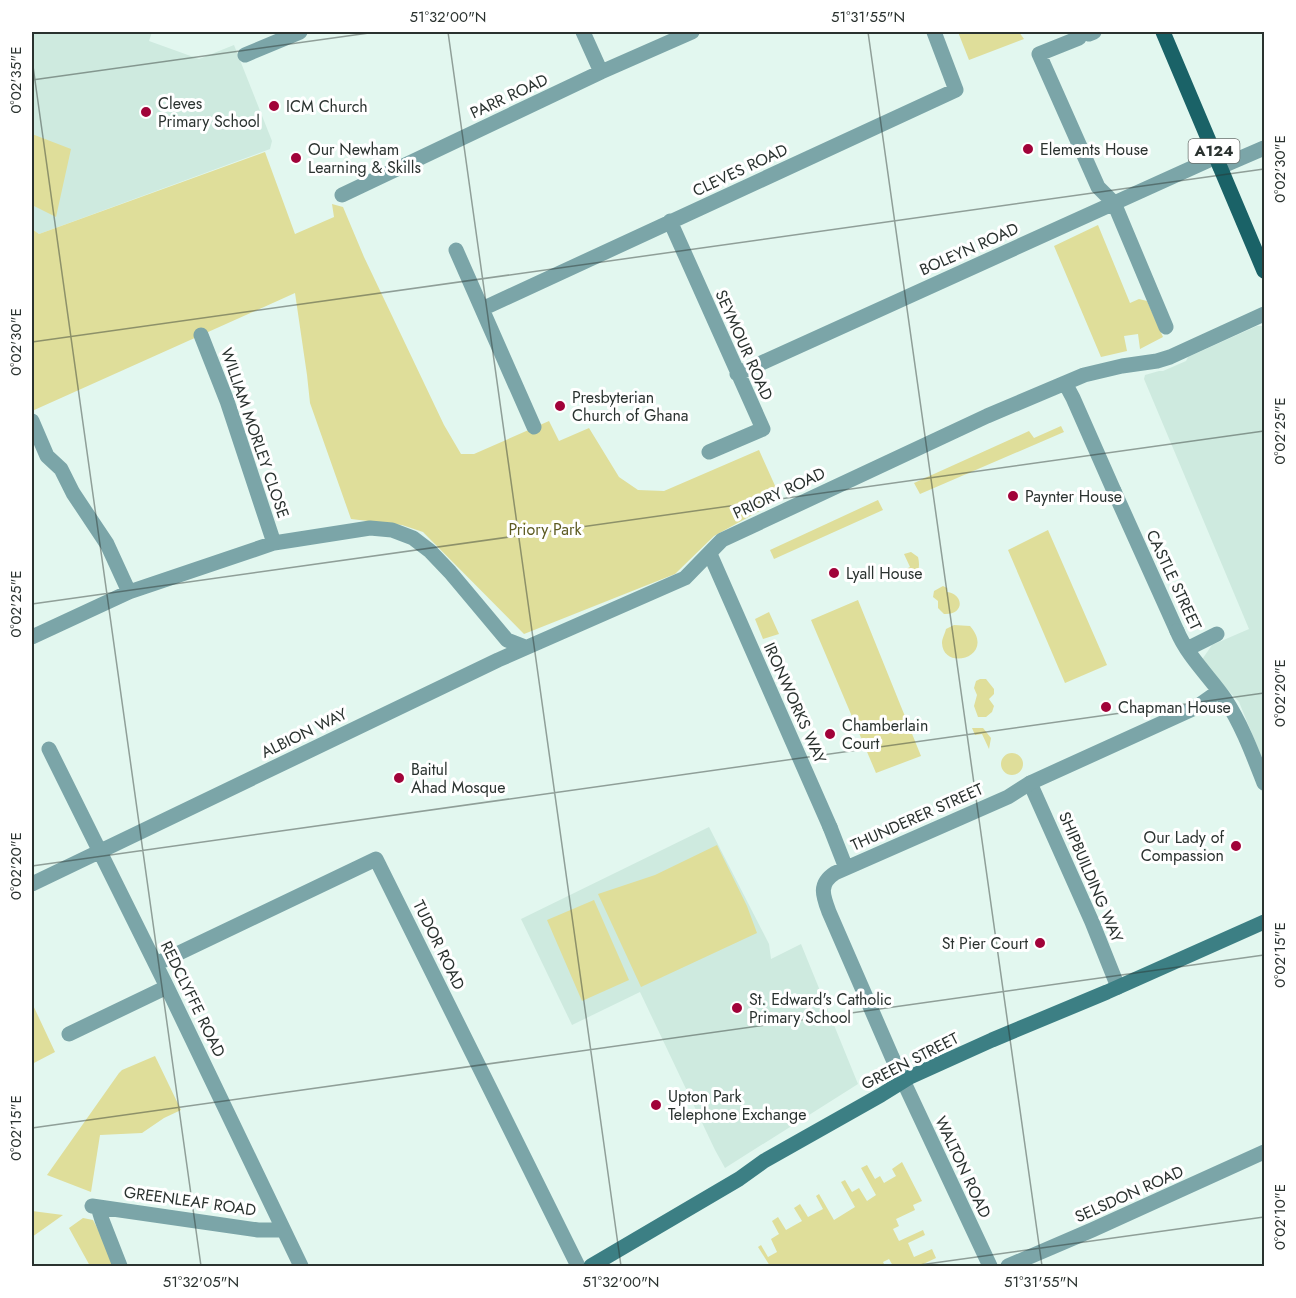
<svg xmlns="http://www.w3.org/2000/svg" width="1296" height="1298" viewBox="0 0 1296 1298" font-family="Jost,sans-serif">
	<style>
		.built { fill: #ceeadf }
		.green { fill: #dfde9a }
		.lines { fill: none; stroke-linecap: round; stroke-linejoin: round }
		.pedestrian { stroke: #7ba5a8; stroke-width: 15 }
		.minor { stroke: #7ba5a8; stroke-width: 15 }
		.secondary { stroke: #3c7f84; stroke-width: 15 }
		.primary { stroke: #1a6267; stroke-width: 15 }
		.ticks { fill: none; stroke: #2a322f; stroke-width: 1.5; stroke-opacity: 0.45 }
		.poi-dot { fill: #a10339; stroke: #fff; stroke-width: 2 }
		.labels { text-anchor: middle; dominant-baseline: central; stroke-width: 6; stroke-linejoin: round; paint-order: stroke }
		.shield { fill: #fff; stroke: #6a706d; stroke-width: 1.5 }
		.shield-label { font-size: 15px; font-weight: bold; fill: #2a322f }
		.street-label { font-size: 16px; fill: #2a322f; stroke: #fff }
		.poi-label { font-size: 16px; fill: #2a322f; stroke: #fff; text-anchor: start }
		.park-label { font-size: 16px; fill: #5d5b21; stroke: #fff }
		.neatline { fill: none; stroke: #2a322f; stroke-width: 2 }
		.ticks-label { font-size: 15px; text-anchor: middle; fill: #2a322f }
	</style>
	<rect width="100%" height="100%" fill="#e2f7ef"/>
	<path class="built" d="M32,32H152L149,41L199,59L234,45L272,141L270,149L39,234L32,229Z
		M1257,326H1264V763L1239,702L1201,661L1212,645L1249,629L1144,379L1145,375L1159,371H1163L1186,361L1188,357Z
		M709,827L769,944L771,959L801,944L858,1084L725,1168L715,1150L640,992L572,1025L521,919Z"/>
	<path class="green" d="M958,32H1019L1024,39L969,60Z
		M32,134L71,149L56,217L32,205Z
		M265,152L295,234L334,217L332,204L343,207L364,257L444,425L461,454H474L549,421L559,441L589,428L619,477L638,490L664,491L759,450L781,499L714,536L675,574L524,634L423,532L402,525L351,519L310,403L307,375L295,293L32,411V229L39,234Z
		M1098,225L1130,303L1139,299L1147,301L1163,337L1140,349L1138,334L1124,336L1127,351L1101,357L1054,246Z
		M1061,426L1064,432L920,494L914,483L1029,431L1034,438Z
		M878,500L883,510L774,559L770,550Z
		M1048,530L1107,665L1065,683L1008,550Z
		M911,552L918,557C920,565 919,571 915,578L906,582L902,571L910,567L904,554Z
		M943,586L947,588V592C964,594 965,615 944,614L938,608V601L933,597L934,591Z
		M858,600L921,756L876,773L811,620Z
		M769,612L779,634L763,639L755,619Z
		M954,625L970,626C997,657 943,672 942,643C942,638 945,634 946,629Z
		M980,679H986L994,689V694L989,699L994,706L992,712L986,717H978L974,706L977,695L974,688L976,681Z
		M972,728H983L991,738L989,749L982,734L975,735Z
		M1001 764a11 11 0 1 1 22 0a11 11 0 1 1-22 0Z
		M717,845L747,906L757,933L641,987L598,894L655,875Z
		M594,900L629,980L582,1001L547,920Z
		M32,1003L55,1052L32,1064Z
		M155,1056L181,1110L164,1118L142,1133L100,1135L91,1192L47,1175L119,1073L122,1070Z
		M902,1162L922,1201L913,1205L915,1210L896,1219L899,1226L893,1229L899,1241L923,1230L925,1235L908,1243L914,1257L932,1249L936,1258L919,1266H893L889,1259L883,1262L885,1266H770L758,1247L761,1245L768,1257L777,1252L771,1239L779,1234L772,1221L778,1217L786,1230L802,1221L794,1208L800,1204L808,1217L823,1209L816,1196L819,1194L834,1220L855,1207L841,1182L845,1180L852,1192L859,1188L867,1201L876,1195L861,1168L867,1165L875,1179L880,1176L884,1183L896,1176L892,1169Z
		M32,1211L63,1215L32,1237Z
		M83,1218L93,1220L117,1266H90L69,1228Z"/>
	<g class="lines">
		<path class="pedestrian" d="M1114,491L1177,631
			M710,554L830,827
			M1030,783L1092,922L1118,987"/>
		<path class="minor" d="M583,32L601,72
			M1089,34L1094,32
			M1079,38L1039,54L1098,187L1114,203L1166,327
			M245,55L300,32
			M1220,167L1264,148
			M342,195L601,72L692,32
			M670,221L763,429L709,452
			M456,250L534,427
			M482,309L956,90L934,32
			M201,335L227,401L274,543
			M737,374L1216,157
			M1065,383L1073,398L1114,491
			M32,421L47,456L61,469L73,493L107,544L129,592
			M1177,631C1188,657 1210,677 1225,699C1242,725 1253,755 1264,783
			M32,637L129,592L274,543L370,528L392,530L413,538L430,551L450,572L507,640L525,647
			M1187,649L1217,634
			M49,749L167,987L301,1266
			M830,827L846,868
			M32,884L498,660L685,578L722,540L987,416L1084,375L1122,366L1157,361L1170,357L1264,314
			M156,964L376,859L578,1266
			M69,1034L167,987
			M92,1206L258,1230H283
			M98,1207L102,1220L120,1266
			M990,1266L892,1057L829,912C823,896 818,884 835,873L1008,797L1030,783L1195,708L1219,691
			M1008,1266L1092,1230L1264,1152"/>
		<path class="secondary" d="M591,1266L739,1179L764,1161L881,1095L910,1077L992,1040L1107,992L1264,922"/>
		<path class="primary" d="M1163,32L1264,271"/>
	</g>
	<path class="ticks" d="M448,32L621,1266M868,32L1042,1266M32,59L201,1266M32,80L376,32M32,342L1264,169M32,604L1264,431M32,866L1264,693M32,1128L1264,955M912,1266L1264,1217"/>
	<g class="poi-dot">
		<circle cx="274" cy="106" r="6"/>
		<circle cx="146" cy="112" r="6"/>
		<circle cx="1028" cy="149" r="6"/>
		<circle cx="296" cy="158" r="6"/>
		<circle cx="560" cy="406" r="6"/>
		<circle cx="1013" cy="496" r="6"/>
		<circle cx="834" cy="573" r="6"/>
		<circle cx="1106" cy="707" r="6"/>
		<circle cx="830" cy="734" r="6"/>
		<circle cx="399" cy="778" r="6"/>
		<circle cx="1236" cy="846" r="6"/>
		<circle cx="1040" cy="943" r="6"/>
		<circle cx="737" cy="1008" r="6"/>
		<circle cx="656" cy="1105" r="6"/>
	</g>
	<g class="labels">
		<rect class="shield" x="1188.5" y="139" width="51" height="24" rx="4.5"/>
		<g class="shield-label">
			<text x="1214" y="151">A124</text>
		</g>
		<g class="street-label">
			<text transform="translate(509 96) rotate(-25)">PARR ROAD</text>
			<text transform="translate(740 170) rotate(-25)">CLEVES ROAD</text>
			<text transform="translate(969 249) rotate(-24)">BOLEYN ROAD</text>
			<text transform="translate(744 345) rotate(66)">SEYMOUR ROAD</text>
			<text transform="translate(255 433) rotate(71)">WILLIAM MORLEY CLOSE</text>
			<text transform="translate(779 493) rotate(-25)">PRIORY ROAD</text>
			<text transform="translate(1174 580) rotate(65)">CASTLE STREET</text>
			<text transform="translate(795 703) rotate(66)">IRONWORKS WAY</text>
			<text transform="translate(304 733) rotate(-26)">ALBION WAY</text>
			<text transform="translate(917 817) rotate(-24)">THUNDERER STREET</text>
			<text transform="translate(1091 877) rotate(67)">SHIPBUILDING WAY</text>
			<text transform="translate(439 945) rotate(64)">TUDOR ROAD</text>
			<text transform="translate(193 999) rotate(64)">REDCLYFFE ROAD</text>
			<text transform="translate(910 1061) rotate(-27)">GREEN STREET</text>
			<text transform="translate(963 1167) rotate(65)">WALTON ROAD</text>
			<text transform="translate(1129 1194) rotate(-24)">SELSDON ROAD</text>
			<text transform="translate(190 1201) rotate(8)">GREENLEAF ROAD</text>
		</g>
		<g class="poi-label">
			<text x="158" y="103">Cleves<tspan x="158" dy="18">Primary School</tspan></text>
			<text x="286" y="106">ICM Church</text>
			<text x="308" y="149">Our Newham<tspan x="308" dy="18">Learning &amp; Skills</tspan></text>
			<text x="1040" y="149">Elements House</text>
			<text x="572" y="397">Presbyterian<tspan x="572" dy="18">Church of Ghana</tspan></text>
			<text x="1025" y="496">Paynter House</text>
			<text x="846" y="573">Lyall House</text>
			<text x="1118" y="707">Chapman House</text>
			<text x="842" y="725">Chamberlain<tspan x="842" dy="18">Court</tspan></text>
			<text x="411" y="769">Baitul<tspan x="411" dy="18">Ahad Mosque</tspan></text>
			<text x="1224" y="837" text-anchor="end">Our Lady of<tspan x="1224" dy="18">Compassion</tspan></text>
			<text x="1028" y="943" text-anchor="end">St Pier Court</text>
			<text x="749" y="999">St. Edward's Catholic<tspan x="749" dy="18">Primary School</tspan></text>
			<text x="668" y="1096">Upton Park<tspan x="668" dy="18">Telephone Exchange</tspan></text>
		</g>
		<g class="park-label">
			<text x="545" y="529">Priory Park</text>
		</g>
	</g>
	<rect width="1296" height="1298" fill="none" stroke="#ffffff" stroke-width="66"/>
	<rect x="33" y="33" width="1230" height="1232" class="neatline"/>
	<g class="ticks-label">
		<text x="448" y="22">51°32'00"N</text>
		<text x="868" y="22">51°31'55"N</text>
		<text transform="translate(16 80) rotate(-90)" y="5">0°02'35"E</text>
		<text transform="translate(1280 169) rotate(-90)" y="5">0°02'30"E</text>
		<text transform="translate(16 342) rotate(-90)" y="5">0°02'30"E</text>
		<text transform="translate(1280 431) rotate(-90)" y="5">0°02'25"E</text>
		<text transform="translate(16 604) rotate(-90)" y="5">0°02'25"E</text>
		<text transform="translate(1280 693) rotate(-90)" y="5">0°02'20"E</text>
		<text transform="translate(16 866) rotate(-90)" y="5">0°02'20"E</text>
		<text transform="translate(1280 955) rotate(-90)" y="5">0°02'15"E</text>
		<text transform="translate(16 1128) rotate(-90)" y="5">0°02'15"E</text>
		<text transform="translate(1280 1217) rotate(-90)" y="5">0°02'10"E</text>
		<text x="201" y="1287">51°32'05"N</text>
		<text x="621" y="1287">51°32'00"N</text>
		<text x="1041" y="1287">51°31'55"N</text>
	</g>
</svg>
